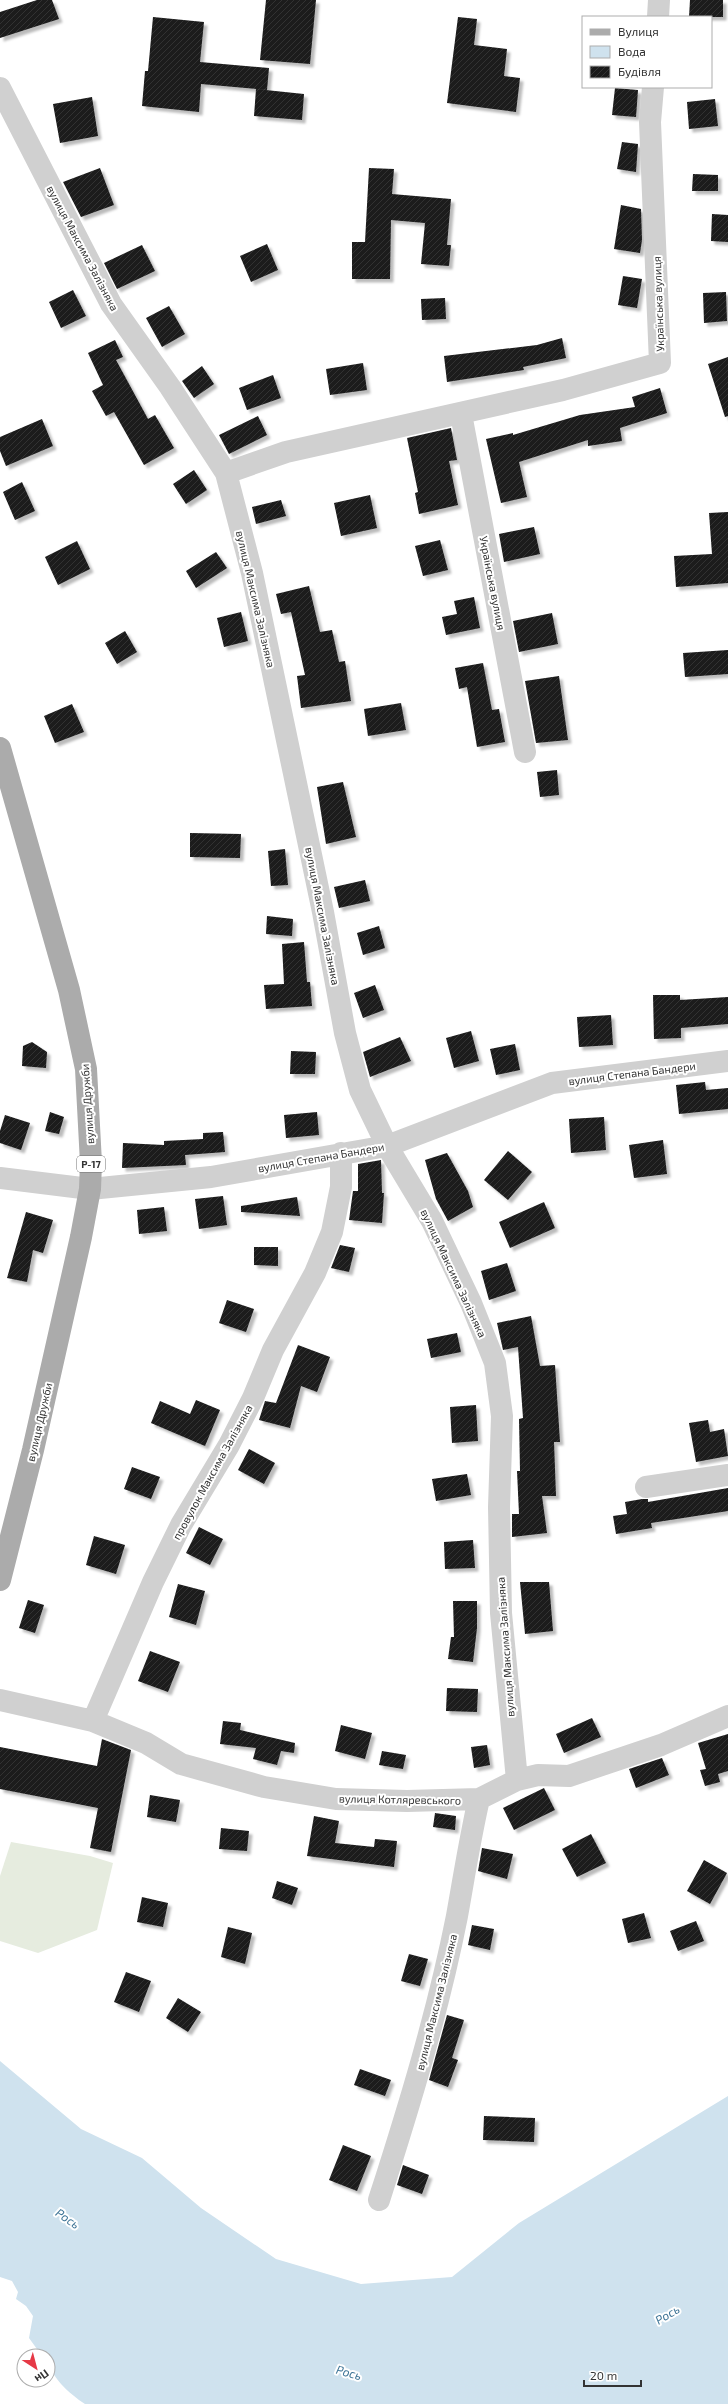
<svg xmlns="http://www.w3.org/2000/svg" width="728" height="2404" viewBox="0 0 728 2404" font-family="'Exo 2',sans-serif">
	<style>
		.pitch { fill: #e6ecdf }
		.water { fill: #cfe2ee }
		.building { fill: url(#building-hatch); filter: url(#shadow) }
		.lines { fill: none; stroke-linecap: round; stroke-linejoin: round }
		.street { stroke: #d0d0d0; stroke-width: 22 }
		.primary { stroke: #ababab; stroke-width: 22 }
		.labels { text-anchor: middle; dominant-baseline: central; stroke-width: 4; stroke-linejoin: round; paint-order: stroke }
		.shield { fill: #fff; stroke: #707070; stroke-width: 1 }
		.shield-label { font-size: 10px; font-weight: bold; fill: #333 }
		.street-label { font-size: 11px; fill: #333; stroke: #fff }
		.water-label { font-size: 12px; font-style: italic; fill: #3f7597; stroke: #fff }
	</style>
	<defs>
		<pattern id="building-hatch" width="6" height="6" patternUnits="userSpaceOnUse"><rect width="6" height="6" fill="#1a1a1a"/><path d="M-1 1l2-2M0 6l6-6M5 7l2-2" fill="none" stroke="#333"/></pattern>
		<filter id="shadow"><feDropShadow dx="3.5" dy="3.5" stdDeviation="1" flood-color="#0004"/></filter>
	</defs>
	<rect width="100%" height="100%" fill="#fff"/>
	<path class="pitch" d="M11,1842L90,1856L113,1863L97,1930L38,1953L0,1941V1876Z"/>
	<path class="water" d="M0,2061L81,2129L142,2158L201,2208L276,2259L361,2284L452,2277L519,2223L728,2096V2404H85C70,2394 48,2376 48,2356H42L29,2338L33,2316L26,2306L16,2299L18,2292L12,2281L0,2277Z"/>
	<path class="building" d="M37,0H52L59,19L0,38V12Z
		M266,0H316L310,64L260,60Z
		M690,0H723V17H689Z
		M153,17L204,22L200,62L269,68L267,90L201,84L199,112L142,106L145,71H148Z
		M458,17L477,19L474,45L507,49L504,76L520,78L516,112L447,103Z
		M615,88L638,90L636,117L612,115Z
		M256,89L304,94L302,120L254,116Z
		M92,97L98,136L60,143L53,104Z
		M715,99L718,126L689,129L687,102Z
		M622,142L638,144L636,172L617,169Z
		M100,168L114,205L81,217L63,182Z
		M369,168L394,169L392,194L451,199L447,245H451L449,266L421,264L425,223L391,220L390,279H352V242H365Z
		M693,174L718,175V191H692Z
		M621,205L641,209L642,240L640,253L614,249Z
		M712,214L728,215V242L711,241Z
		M267,244L278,270L251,282L240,256Z
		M142,245L155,271L117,289L104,263Z
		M623,276L642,279L637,308L618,305Z
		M73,290L86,316L61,328L49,302Z
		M726,292L727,321L704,323L703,293Z
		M445,298L446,319L422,320L421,299Z
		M169,306L185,334L162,347L146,318Z
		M562,338L566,358L523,367L524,370L447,382L444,356L537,345Z
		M115,340L123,357L116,360L148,419L155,415L174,448L144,465L114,412L106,416L92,391L103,385L88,353Z
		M728,357V416L725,417L708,364Z
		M363,363L367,390L330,395L326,369Z
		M202,366L214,384L194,398L182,381Z
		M273,375L281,398L247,410L239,388Z
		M660,388L667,413L620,428L622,441L588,446V440L519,462L527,497L501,503L486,439L513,433V435L580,415L635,407L632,397Z
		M258,416L267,435L229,454L219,435Z
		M42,419L53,446L6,466L0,451V437Z
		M451,428L457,460L449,461L458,505L419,514L415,493L418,492L407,438Z
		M194,470L207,490L186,504L173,484Z
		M22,482L35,511L15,520L3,492Z
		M370,495L377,528L341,536L334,503Z
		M281,500L286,516L256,524L252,507Z
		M728,512V583L676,587L674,556L712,554L709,513Z
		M534,527L540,554L504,562L499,534Z
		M440,540L448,570L423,576L415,546Z
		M77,541L90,569L58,585L45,557Z
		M216,552L227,568L196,588L186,571Z
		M309,586L320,632L332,630L339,662L345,661L351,701L301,708L297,676L305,675L291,612L281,614L276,594Z
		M474,597L480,628L446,635L442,617L457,614L454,601Z
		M241,612L248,641L224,647L217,618Z
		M552,613L558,644L519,652L513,621Z
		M125,631L137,652L117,664L105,643Z
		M728,650V674L685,677L683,653Z
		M483,663L492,710L499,709L505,742L477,747L467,687L459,689L455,668Z
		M559,676L568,740L536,743L525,681Z
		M401,703L406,730L368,736L364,709Z
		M72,704L84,732L55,743L44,716Z
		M557,770L559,795L540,797L537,772Z
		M343,782L356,837L326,844L317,787Z
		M190,833L241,834L240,858L190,857Z
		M285,849L288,885L271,886L268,851Z
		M365,880L370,901L339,908L334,887Z
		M267,916L293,919L292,936L266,934Z
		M379,926L385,948L363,955L357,933Z
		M304,942L307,982H310L312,1006L266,1009L264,985L284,984L282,944Z
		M375,985L384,1010L363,1018L354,993Z
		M653,995H680V1000L728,997V1024L681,1028V1038L654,1039Z
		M611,1015L613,1045L579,1047L577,1017Z
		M471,1031L479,1061L454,1068L446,1038Z
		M400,1037L411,1061L370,1077L363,1052Z
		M32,1042L47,1052L46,1068L22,1066L23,1046Z
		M515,1044L520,1070L496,1075L490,1049Z
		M291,1051L316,1052L315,1074H290Z
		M705,1082L706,1090L728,1088V1109L679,1114L676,1085Z
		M50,1112L64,1117L59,1134L45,1131Z
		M317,1112L319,1135L286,1138L284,1115Z
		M5,1115L30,1123L21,1150L0,1143V1131Z
		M604,1117L606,1150L571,1153L569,1119Z
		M223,1132L225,1152L185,1155L186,1165L122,1168L123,1143L164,1145V1141L203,1139V1133Z
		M663,1140L667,1174L634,1178L629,1145Z
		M508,1151L532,1172L508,1200L484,1180Z
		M447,1153L468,1191L473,1207L448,1221L436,1199L425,1160Z
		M381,1160L382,1193H384L382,1223L349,1220L353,1191H358V1164Z
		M223,1196L227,1225L199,1229L195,1199Z
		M297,1197L300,1216L241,1212V1206Z
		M544,1202L555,1228L510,1248L499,1222Z
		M164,1207L167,1231L139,1234L137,1210Z
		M26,1212L53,1220L43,1253L33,1250L27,1282L7,1278Z
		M340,1245L355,1248L349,1272L331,1268Z
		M254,1247H278V1266L254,1265Z
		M507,1263L516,1291L489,1300L481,1271Z
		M227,1300L254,1309L246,1332L219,1323Z
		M531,1316L540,1366L555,1365L560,1442H554L556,1496H542L547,1533L512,1537V1514H519L517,1471H520L519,1419L523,1418L518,1347L503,1350L497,1323Z
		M457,1333L461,1352L431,1358L427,1339Z
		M298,1345L330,1357L317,1392L301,1386L290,1428L259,1420L265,1401L276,1403Z
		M196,1400L220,1410L205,1446L151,1423L160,1401L190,1414Z
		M476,1405L478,1441L452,1443L450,1407Z
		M708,1420L710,1432L724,1429L728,1456L696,1462L689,1423Z
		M249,1449L275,1463L264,1484L238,1470Z
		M132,1467L160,1477L151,1499L124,1489Z
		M467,1474L471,1495L436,1501L432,1479Z
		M728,1488V1511L651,1523L652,1528L616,1534L613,1516L627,1514L625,1502L642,1499H648V1502Z
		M199,1527L223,1539L210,1565L186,1553Z
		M94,1536L125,1545L116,1574L86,1565Z
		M473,1540L475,1568L445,1569L444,1542Z
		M520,1582H549L553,1631L525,1634Z
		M178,1584L205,1591L196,1625L169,1617Z
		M28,1600L44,1605L35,1633L19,1628Z
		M453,1601H477V1628L473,1662L448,1659L451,1637H454Z
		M150,1651L180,1662L168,1692L138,1681Z
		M447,1688L478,1689L477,1712L446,1711Z
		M592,1718L601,1737L564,1753L556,1734Z
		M223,1721L241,1723L240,1730L295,1743L294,1753L281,1751L277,1765L253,1759L256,1748L220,1744Z
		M341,1725L372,1733L365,1759L335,1751Z
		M728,1734V1771L718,1774L720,1782L705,1786L700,1770L706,1769L698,1743Z
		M102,1739L131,1750L111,1852L90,1848L98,1808L0,1789V1747L97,1766Z
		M487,1745L490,1765L474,1768L471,1747Z
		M382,1751L406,1755L403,1769L379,1765Z
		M662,1758L669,1775L636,1788L629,1769Z
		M544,1788L555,1810L514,1830L503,1808Z
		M150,1795L180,1800L176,1822L147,1817Z
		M435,1813L456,1816L455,1830L433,1827Z
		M314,1816L339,1821L335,1843L374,1847L375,1839L397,1841L394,1867L307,1856Z
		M221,1828L249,1831L247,1851L219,1849Z
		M591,1834L606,1863L577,1877L562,1849Z
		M482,1848L513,1854L507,1879L478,1871Z
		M704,1860L727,1873L710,1904L687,1891Z
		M277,1881L298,1888L292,1905L272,1898Z
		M142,1897L168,1903L163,1927L137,1922Z
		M644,1913L651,1938L628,1943L622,1919Z
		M696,1921L704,1941L678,1951L670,1931Z
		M472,1925L494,1929L490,1950L468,1945Z
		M228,1927L252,1933L245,1964L221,1957Z
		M409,1954L428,1959L420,1986L401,1981Z
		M126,1972L151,1981L139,2012L114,2002Z
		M178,1998L201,2012L188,2032L166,2018Z
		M447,2015L464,2020L452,2058L458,2060L448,2087L429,2080Z
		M360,2069L391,2080L385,2096L354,2085Z
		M484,2116L535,2118L534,2142L483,2140Z
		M343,2145L371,2156L357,2191L329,2180Z
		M403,2165L429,2175L422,2194L397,2185Z"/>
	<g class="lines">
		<path class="street" d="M658,17L659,0
			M0,88L111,304L170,387L226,473L252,573L323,912L345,1033L360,1090L387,1146L432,1221L471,1303L495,1363L502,1416L499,1507L501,1613L517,1780
			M461,414L525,752
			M226,473L286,452L563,390L660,363L650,122L653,87
			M0,1178L90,1189L211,1177L387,1146L552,1083L728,1061
			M646,1487L728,1475
			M0,1700L93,1721L146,1743L181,1764L264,1787L336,1799L407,1801L479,1799L517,1780L538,1775L569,1776L661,1745L728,1716
			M93,1721L153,1582L181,1525L229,1445L253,1398L273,1350L315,1273L332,1232L341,1187V1153
			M379,2200C409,2107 438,2012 457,1916C464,1877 470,1838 479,1799"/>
		<path class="primary" d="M0,748L69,990L86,1069L91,1163L90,1189L81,1237L33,1450L0,1580"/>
	</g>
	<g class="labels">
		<rect class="shield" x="77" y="1156" width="28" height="16" rx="3"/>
		<g class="shield-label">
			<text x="91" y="1164">Р-17</text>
		</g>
		<g class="street-label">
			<text transform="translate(83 248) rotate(62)">вулиця Максима Залізняка</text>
			<text transform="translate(658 304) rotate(-92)">Українська вулиця</text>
			<text transform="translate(493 583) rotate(79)">Українська вулиця</text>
			<text transform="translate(256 599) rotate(77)">вулиця Максима Залізняка</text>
			<text transform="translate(323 916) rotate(79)">вулиця Максима Залізняка</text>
			<text transform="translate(632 1073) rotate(-7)">вулиця Степана Бандери</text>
			<text transform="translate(87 1104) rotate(-94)">вулиця Дружби</text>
			<text transform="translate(321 1157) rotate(-10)">вулиця Степана Бандери</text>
			<text transform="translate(454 1273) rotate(65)">вулиця Максима Залізняка</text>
			<text transform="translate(39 1422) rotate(-77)">вулиця Дружби</text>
			<text transform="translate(212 1472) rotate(-61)">провулок Максима Залізняка</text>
			<text transform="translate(505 1647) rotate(-94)">вулиця Максима Залізняка</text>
			<text transform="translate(400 1799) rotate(1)">вулиця Котляревського</text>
			<text transform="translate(436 2002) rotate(-76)">вулиця Максима Залізняка</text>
		</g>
		<g class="water-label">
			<text transform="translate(68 2218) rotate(35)">Рось</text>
			<text transform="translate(667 2314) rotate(-31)">Рось</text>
			<text transform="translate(349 2372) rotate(16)">Рось</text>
		</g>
	</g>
	<rect x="582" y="16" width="130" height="72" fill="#ffffff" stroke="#adadad"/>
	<rect x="590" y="29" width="20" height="6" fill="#ababab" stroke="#adadad"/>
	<text x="618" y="36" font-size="12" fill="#333333">Вулиця</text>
	<rect x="590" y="46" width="20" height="12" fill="#cfe2ee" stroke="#adadad"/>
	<text x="618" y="56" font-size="12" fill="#333333">Вода</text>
	<rect x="590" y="66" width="20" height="12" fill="url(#building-hatch)" stroke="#adadad"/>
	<text x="618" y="76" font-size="12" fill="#333333">Будівля</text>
	<g transform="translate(36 2368) rotate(144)"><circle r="19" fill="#ffffff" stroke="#adadad"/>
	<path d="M0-3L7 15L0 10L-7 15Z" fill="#e63946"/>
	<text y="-6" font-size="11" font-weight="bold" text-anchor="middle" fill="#333333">Пн</text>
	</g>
	<path d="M584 2380v6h57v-6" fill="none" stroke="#333333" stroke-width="2"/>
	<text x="590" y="2380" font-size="12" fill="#333333" stroke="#ffffff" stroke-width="3" paint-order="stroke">20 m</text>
</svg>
